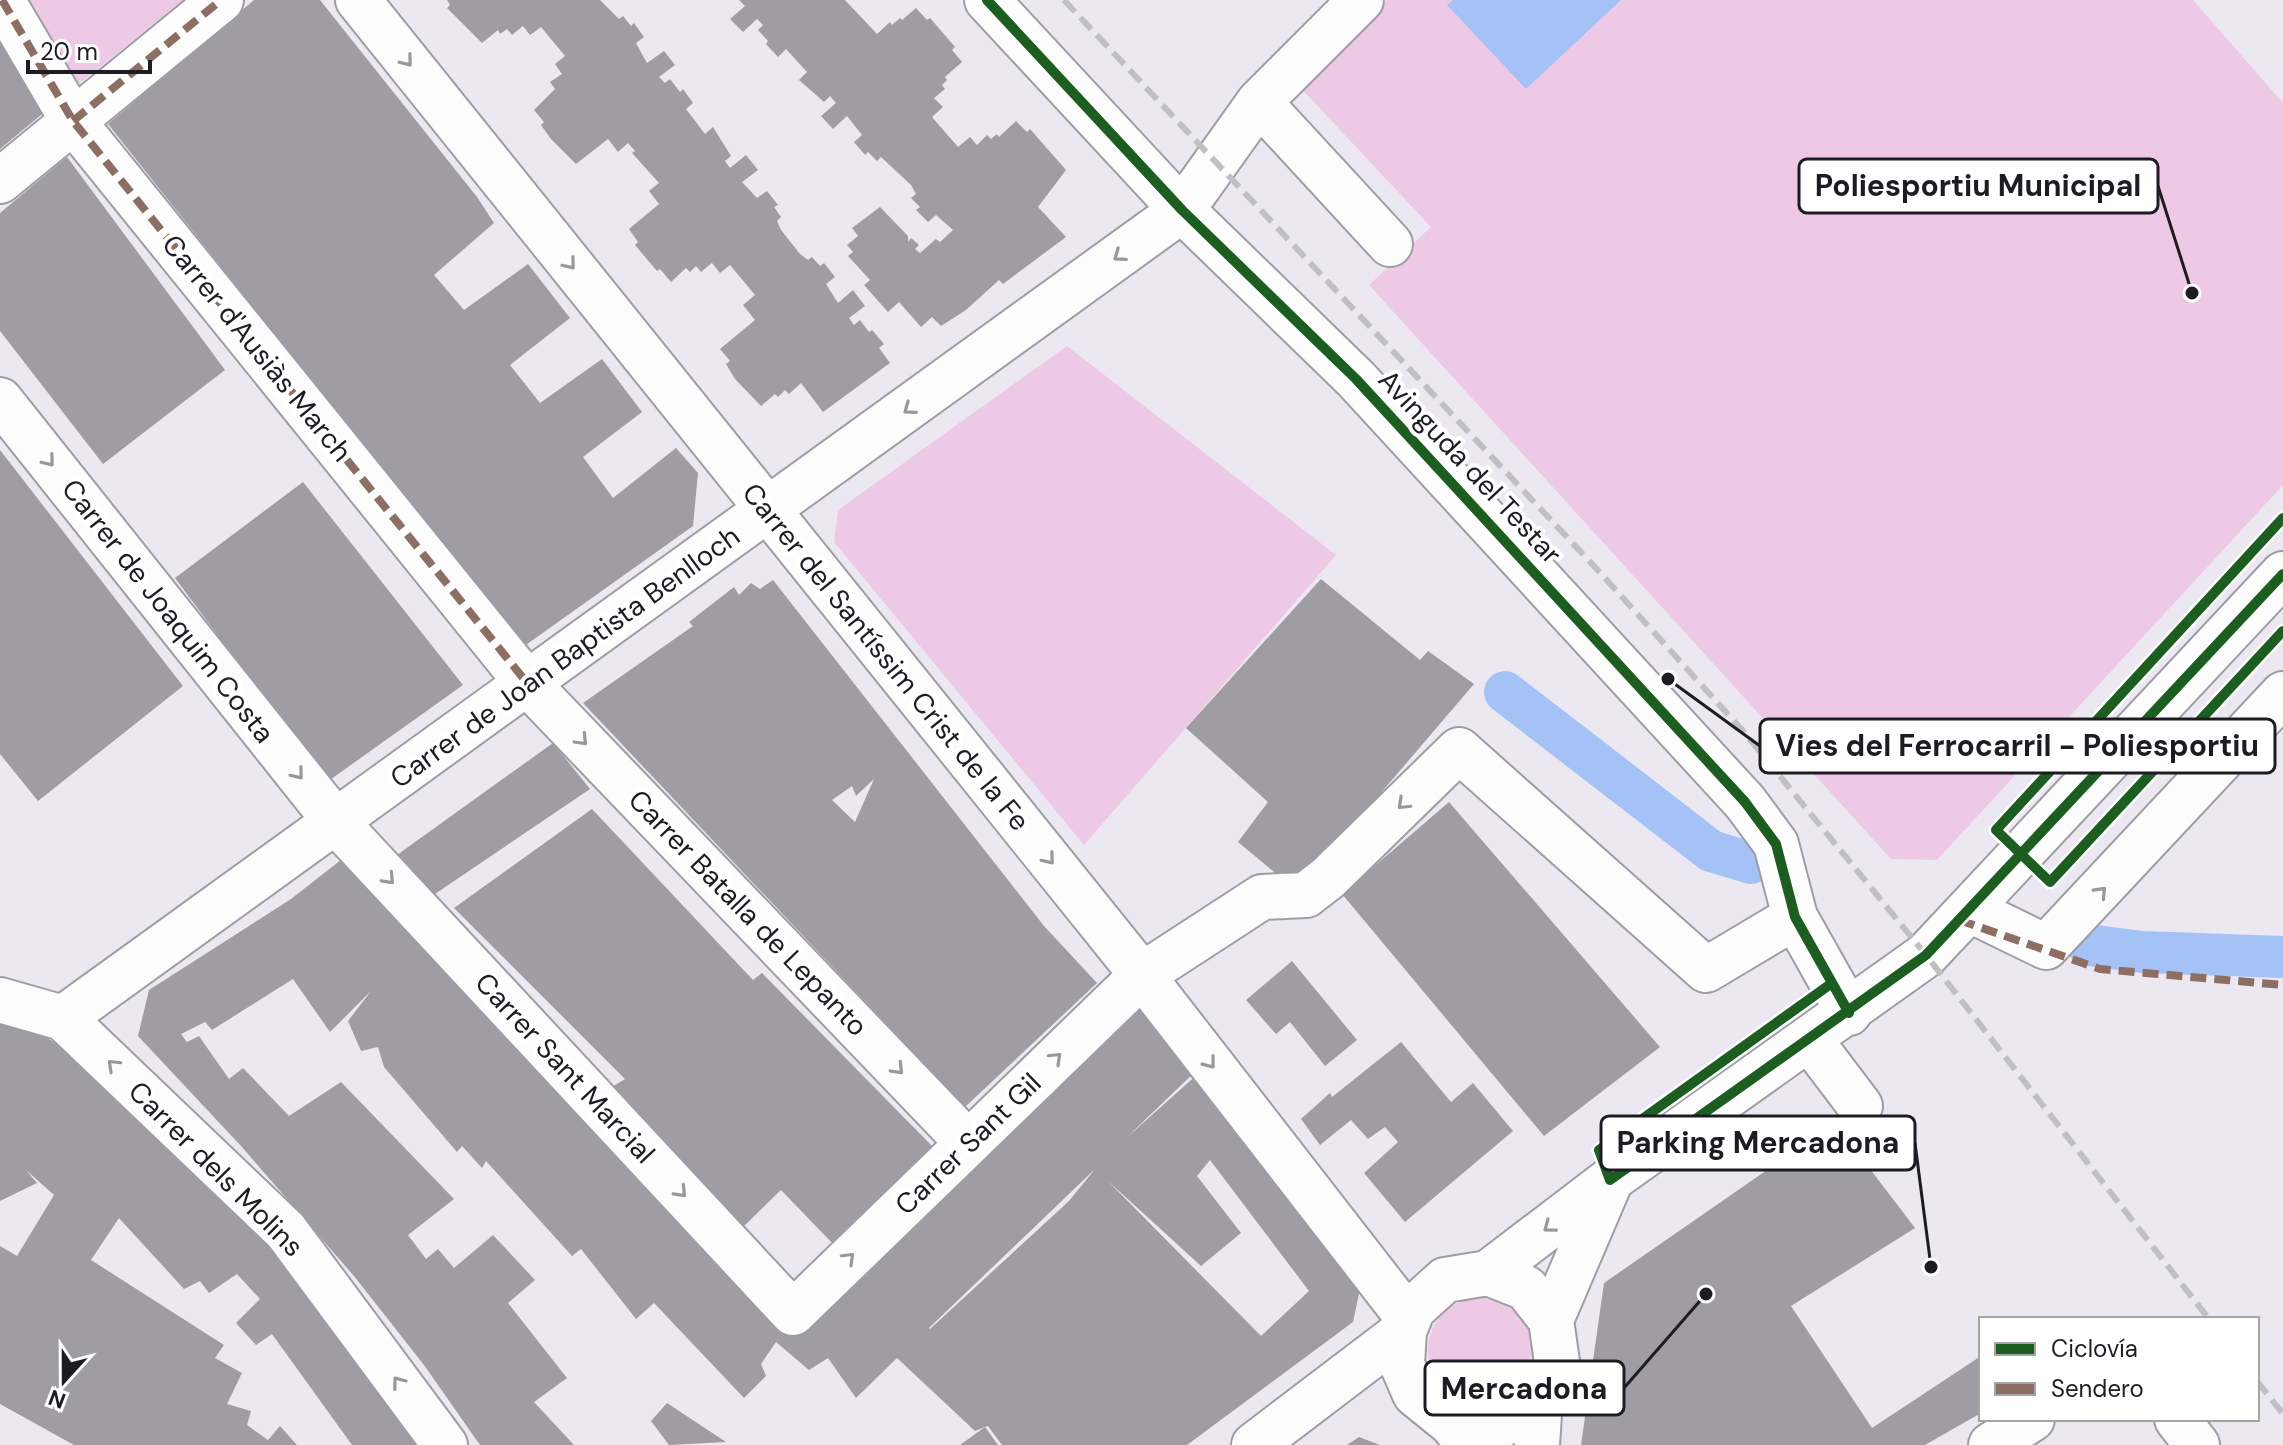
<svg xmlns="http://www.w3.org/2000/svg" width="2283" height="1445" viewBox="0 0 2283 1445" font-family="'DM Sans',sans-serif">
	<style>
		.green { fill: #eec9e6 }
		.water { fill: #a4c2f6 }
		.lines { fill: none; stroke-linecap: round; stroke-linejoin: round }
		.canal { stroke: #a4c2f6; stroke-width: 42 }
		.building { fill: #9f9ca3; fill-rule: evenodd }
		.minor-casing { stroke: #9f9da4; stroke-width: 48 }
		.minor { stroke: #fcfcfd; stroke-width: 44 }
		.rail { stroke: #c0bfc2; stroke-width: 6; stroke-dasharray: 16 8; stroke-linecap: butt }
		.quiet { stroke: #8d6e63; stroke-width: 8; stroke-dasharray: 16 8; stroke-linecap: butt }
		.cycleway-casing { stroke: #fff; stroke-width: 15 }
		.cycleway { stroke: #1b5e20; stroke-width: 10 }
		.oneway { stroke: #98979b }
		.labels { text-anchor: middle; dominant-baseline: central; stroke-width: 8; stroke-linejoin: round; paint-order: stroke }
		.street-label { font-size: 28px; fill: #1e1c23; stroke: #fff }
		.leader { fill: none; stroke: #1e1c23; stroke-width: 3 }
		.callout-dot { fill: #1e1c23; stroke: #fff; stroke-width: 3 }
		.callout { fill: #fff; stroke: #1e1c23; stroke-width: 3 }
		.callout-label { font-size: 30px; text-anchor: middle; font-weight: bold; fill: #1e1c23 }
	</style>
	<rect width="100%" height="100%" fill="#ebe8f2"/>
	<path class="green" d="M17,0H183L71,90Z
		M1388,0H2193L2283,103V485L1937,860L1891,859L1369,285L1431,227L1297,84Z
		M1067,346L1336,555L1084,845L834,542L838,510Z
		M1428 1350a52 52 0 1 1 104 0a52 52 0 1 1-104 0Z"/>
	<path class="water" d="M1453,0H1621L1526,89L1447,5Z"/>
	<g class="lines">
		<path class="canal" d="M1505,692L1711,851L1751,863
			M2088,945L2142,952L2283,957"/>
	</g>
	<path class="building" d="M254,0H320L477,197L494,223L434,275L464,310L528,264L570,318L510,365L540,403L602,359L642,412L583,457L613,498L676,448L698,473L693,526L523,647L108,124Z
		M447,0H600L619,19L623,16L631,26L634,23L644,37L636,43L643,56L647,63L664,51L675,65L659,77L665,83L670,79L680,92L683,89L693,103L686,109L705,134L713,127L731,156L725,161L730,168L746,155L758,170L742,182L757,198L767,191L778,205L774,207L781,217L777,221L781,230L800,254L808,260L812,257L820,266L824,263L835,277L826,284L838,303L853,290L865,306L849,318L854,325L860,320L869,332L872,330L884,344L879,348L890,363L823,412L801,383L789,394L785,390L778,397L775,394L761,406L735,379L726,364L730,361L720,349L755,320L743,305L755,295L730,265L720,273L712,263L701,272L696,266L690,272L686,268L671,282L660,269L657,271L635,245L638,242L629,229L659,204L649,191L659,183L632,153L635,151L628,143L618,152L608,139L576,164L551,139L541,125L544,122L534,110L555,89L550,82L562,74L555,64L565,56L541,27L530,35L523,26L512,35L507,29L500,34L498,30L482,43L447,8L450,5Z
		M739,0H845L877,34L890,22L892,25L900,18L902,20L916,8L927,20L930,18L955,47L952,50L962,62L945,77L947,80L942,85L945,89L934,98L943,107L932,117L958,147L970,137L977,145L987,135L991,139L997,134L999,137L1016,121L1027,132L1030,129L1066,170L1038,207L1066,237L1003,284L999,280L966,310L941,326L932,317L921,327L899,302L888,312L864,285L870,280L848,256L853,252L847,245L858,236L852,228L880,207L908,236V242L911,238L919,245L915,249L920,253L936,239L940,242L953,230L936,215L928,222L916,210L920,207L911,198L916,194L911,185L881,157L877,161L868,152L865,155L854,142L862,135L847,116L833,129L821,116L836,103L830,96L824,102L799,80L807,72L786,49L778,57L766,44L768,41L758,30L763,25L757,19L743,32L730,19L745,6Z
		M0,39L42,114L0,149Z
		M67,157L225,370L103,464L0,331V213Z
		M0,450L183,686L38,801L0,754Z
		M303,482L463,685L327,782L175,578Z
		M1321,579L1420,660L1428,651L1474,684L1297,891L1238,842L1268,802L1186,728Z
		M773,580L1044,926L1097,983L965,1107L583,703L693,626L689,622L734,587L739,595L751,583L760,589ZM874,779L855,822L832,800L852,786L856,796Z
		M553,743L590,789L426,900L390,860Z
		M1449,802L1660,1047L1544,1136L1342,894Z
		M592,809L753,980L762,973L932,1146L834,1245L781,1190L743,1227L612,1087L625,1079L454,908Z
		M346,856L803,1331L1143,1006L1197,1070L1125,1139L1200,1072L1363,1275L1353,1322L1187,1445H1002L988,1426L985,1427L998,1445H960L985,1427L975,1431L897,1358L856,1398L828,1358L809,1370L776,1342L761,1364L766,1376L744,1398L654,1303L636,1319L581,1249L572,1256L486,1161L482,1168L462,1146L457,1152L384,1067L378,1047L361,1051L348,1021L371,991L330,1032L293,979L212,1030L205,1022L181,1034L187,1042L199,1036L229,1079L243,1068L289,1116L341,1082L454,1199L408,1235L426,1259L438,1249L454,1268L493,1235L535,1280L508,1303L567,1378L534,1402L574,1445H480L424,1365L354,1276L241,1146L138,1036L149,990L291,899ZM1210,1160L1309,1291L1261,1336L1108,1181L1201,1266L1241,1233L1197,1176ZM1095,1169L1069,1201L930,1329L929,1328Z
		M1292,961L1357,1040L1325,1066L1290,1022L1276,1034L1246,1000Z
		M0,1021L38,1031L194,1143L422,1445H352L272,1334L256,1345L236,1323L260,1299L237,1274L209,1293L200,1281L229,1248L200,1281L184,1289L119,1218L91,1260L224,1345L215,1358L242,1373L227,1404L251,1411L247,1425L268,1440L280,1426L297,1445H74L0,1404V1246L17,1256L54,1195L26,1170L37,1183L0,1201Z
		M1401,1042L1451,1102L1473,1083L1513,1131L1405,1222L1364,1173L1398,1142L1385,1127L1368,1139L1351,1120L1320,1145L1301,1119L1330,1093L1332,1097Z
		M1835,1123L1915,1228L1791,1306L1872,1428L1981,1356V1413L1925,1445H1581L1604,1283Z
		M667,1403L726,1442L669,1445L651,1421Z
		M1359,1437L1380,1445H1347Z"/>
	<g class="lines">
		<defs>
			<path id="minor" d="M2,0L73,121L528,684L968,1143
				M358,0L1142,975L1409,1319
				M987,0L1182,210L1356,379L1745,802L1776,844L1795,917L1849,1013
				M1259,102L1390,244
				M0,181L221,0
				M0,400L336,822L793,1313L1142,975L1262,897L1306,895L1328,878L1459,750L1706,970L1795,917
				M1970,910L2046,947L2283,694
				M0,1000L63,1018L286,1231L445,1445
				M63,1018L1182,210L1259,102L1361,0
				M1810,1040L1860,1106
				M1488,1273L1610,1180L1926,955L2283,574
				M1551,1320L1610,1182
				M2177,1419L2197,1445
				M1452,1424L1500,1426L1540,1400L1557,1362L1551,1320L1526,1288L1488,1273L1445,1280L1413,1309L1404,1331L1402,1364L1415,1394L1452,1424L1468,1445
				M1254,1445L1404,1331
				M1537,1445L1540,1400
				M1991,1445L2032,1419"/>
		</defs>
		<use href="#minor" class="minor-casing"/>
		<use href="#minor" class="minor"/>
		<path class="rail" d="M1064,0L1594,566L1743,731L1926,955L2209,1319
			M2257,1381L2283,1414"/>
		<path class="quiet" d="M2,0L73,121L528,684
			M73,121L221,0
			M1959,920L2100,969L2283,985"/>
		<defs>
			<path id="cycleway" d="M987,0L1182,210L1356,379L1745,802L1776,844L1795,917L1849,1013
				M2283,518L1996,830L2050,882L2283,631
				M1832,983L1599,1150L1610,1180L1926,955L2283,574"/>
		</defs>
		<use href="#cycleway" class="cycleway-casing"/>
		<use href="#cycleway" class="cycleway"/>
	</g>
	<defs><path id="oneway-chevron" d="M-2-3.5L2.5 0L-2 3.5" fill="none" stroke-width="1.6" stroke-linecap="round" stroke-linejoin="round" transform="scale(2)"/></defs>
	<g class="oneway">
		<use href="#oneway-chevron" transform="translate(407 61) rotate(51)"/>
		<use href="#oneway-chevron" transform="translate(1119 256) rotate(144)"/>
		<use href="#oneway-chevron" transform="translate(570 264) rotate(51)"/>
		<use href="#oneway-chevron" transform="translate(909 409) rotate(144)"/>
		<use href="#oneway-chevron" transform="translate(49 461) rotate(51)"/>
		<use href="#oneway-chevron" transform="translate(582 740) rotate(46)"/>
		<use href="#oneway-chevron" transform="translate(298 774) rotate(51)"/>
		<use href="#oneway-chevron" transform="translate(1403 804) rotate(136)"/>
		<use href="#oneway-chevron" transform="translate(1049 859) rotate(51)"/>
		<use href="#oneway-chevron" transform="translate(389 879) rotate(47)"/>
		<use href="#oneway-chevron" transform="translate(2101 892) rotate(-47)"/>
		<use href="#oneway-chevron" transform="translate(1056 1058) rotate(-44)"/>
		<use href="#oneway-chevron" transform="translate(1210 1063) rotate(52)"/>
		<use href="#oneway-chevron" transform="translate(113 1065) rotate(-136)"/>
		<use href="#oneway-chevron" transform="translate(898 1069) rotate(46)"/>
		<use href="#oneway-chevron" transform="translate(681 1192) rotate(47)"/>
		<use href="#oneway-chevron" transform="translate(1549 1227) rotate(143)"/>
		<use href="#oneway-chevron" transform="translate(849 1258) rotate(-44)"/>
		<use href="#oneway-chevron" transform="translate(398 1382) rotate(-127)"/>
	</g>
	<g class="labels">
		<g class="street-label">
			<text transform="translate(257 348) rotate(51)">Carrer d'Ausiàs March</text>
			<text transform="translate(1470 467) rotate(47)">Avinguda del Testar</text>
			<text transform="translate(168 611) rotate(52)">Carrer de Joaquim Costa</text>
			<text transform="translate(565 657) rotate(-36)">Carrer de Joan Baptista Benlloch</text>
			<text transform="translate(886 657) rotate(51)">Carrer del Santíssim Crist de la Fe</text>
			<text transform="translate(748 913) rotate(46)">Carrer Batalla de Lepanto</text>
			<text transform="translate(565 1068) rotate(47)">Carrer Sant Marcial</text>
			<text transform="translate(968 1144) rotate(-44)">Carrer Sant Gil</text>
			<text transform="translate(216 1169) rotate(45)">Carrer dels Molins</text>
		</g>
	</g>
	<path class="leader" d="M2192 293L2158 186M1668 679L1760 746M1931 1267L1915 1143M1706 1294L1624 1388"/>
	<g class="callout-dot">
		<circle cx="2192" cy="293" r="8"/>
		<circle cx="1668" cy="679" r="8"/>
		<circle cx="1931" cy="1267" r="8"/>
		<circle cx="1706" cy="1294" r="8"/>
	</g>
	<g class="callout">
		<rect x="1799" y="159" width="359" height="54" rx="8"/>
		<rect x="1760" y="719" width="515" height="54" rx="8"/>
		<rect x="1601" y="1116" width="314" height="54" rx="8"/>
		<rect x="1425" y="1361" width="199" height="54" rx="8"/>
	</g>
	<g class="callout-label">
		<text x="1978" y="196">Poliesportiu Municipal</text>
		<text x="2017" y="756">Vies del Ferrocarril - Poliesportiu</text>
		<text x="1758" y="1153">Parking Mercadona</text>
		<text x="1524" y="1399">Mercadona</text>
	</g>
	<rect x="1979" y="1317" width="280" height="104" fill="#ffffff" stroke="#a5a4a7" stroke-width="2"/>
	<rect x="1995" y="1343" width="40" height="12" fill="#1b5e20" stroke="#a5a4a7" stroke-width="2"/>
	<text x="2051" y="1357" font-size="24" fill="#1e1c23">Ciclovía</text>
	<rect x="1995" y="1383" width="40" height="12" fill="#8d6e63" stroke="#a5a4a7" stroke-width="2"/>
	<text x="2051" y="1397" font-size="24" fill="#1e1c23">Sendero</text>
	<g transform="translate(64 1381) rotate(201)" stroke="#ffffff" stroke-width="6" paint-order="stroke">
	<path d="M0-6L14 30L0 20L-14 30Z" fill="#1e1c23"/>
	<text y="-12" font-size="22" font-weight="bold" text-anchor="middle" fill="#1e1c23">N</text>
	</g>
	<path d="M28 60v12h122v-12" fill="none" stroke="#1e1c23" stroke-width="4"/>
	<text x="40" y="60" font-size="24" fill="#1e1c23" stroke="#ffffff" stroke-width="6" paint-order="stroke">20 m</text>
</svg>
